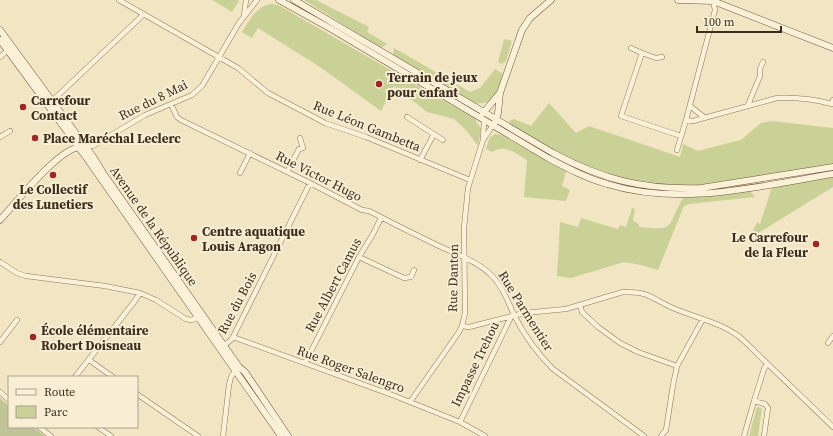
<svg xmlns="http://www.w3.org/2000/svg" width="833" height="436" viewBox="0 0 833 436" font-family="'Source Serif 4',serif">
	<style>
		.green { fill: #c9d196 }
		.cemetery { fill: #bfc596 }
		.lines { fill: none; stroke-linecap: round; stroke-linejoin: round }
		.street-casing { stroke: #8e7658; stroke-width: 5.5 }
		.secondary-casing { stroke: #70563b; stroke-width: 7 }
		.street { stroke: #fbf1d8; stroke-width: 4.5 }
		.secondary { stroke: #fbf1d8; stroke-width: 6 }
		.poi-dot { fill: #a22423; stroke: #f8eed4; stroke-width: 1.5 }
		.labels { text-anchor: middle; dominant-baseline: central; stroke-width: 4; stroke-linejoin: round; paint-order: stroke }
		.poi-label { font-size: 13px; font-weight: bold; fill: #3d2d1d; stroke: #f8eed4; text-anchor: start }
		.street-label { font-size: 13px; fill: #3d2d1d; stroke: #f8eed4 }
	</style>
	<rect width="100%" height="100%" fill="#f2e5c3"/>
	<path class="green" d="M212,0H238L239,1L232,12Z
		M304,0H316L369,27L367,32L387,44L381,48Z
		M272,4L280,6L475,119L481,129L478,146L467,131L454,119L427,112L394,86L381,111L320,67L258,28L252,38L242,32C250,20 257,5 272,4Z
		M504,39L512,41L506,61L502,64L498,62Z
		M394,48L470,92L480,88L495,69L503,74C497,92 495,106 473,103L393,56Z
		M549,103L576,133L589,126L680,157L683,144L698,151L741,140L761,123L772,121L833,128V164L712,185L700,187L640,184L580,165L515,128L509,121L514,119L531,126Z
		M495,134L501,135L566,171L562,186L570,190L566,201L524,197L527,160C515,153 505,144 492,152L486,149L490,137Z
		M833,176V187L755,235L753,231L757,222L760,224L772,187Z
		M750,191L755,197L689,204L684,206L658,270L641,265L624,262L571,278L557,276L560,222L578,227L581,218L618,229L620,225L626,227L632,208L635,209L633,221L639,224V227C677,231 666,227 683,198Z
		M757,407L762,408L758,436H749Z"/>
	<path class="cemetery" d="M0,398L9,406V427H33L45,436H0Z"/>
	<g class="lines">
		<defs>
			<path id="street" d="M119,0L238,68L268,93L310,115L325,123L366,137L470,180
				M244,16L246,0
				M631,48L642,53
				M0,57L9,49
				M662,57L656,58L642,53L621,116L681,136
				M51,102L144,14
				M171,104L177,117L181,120L310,183L362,210L369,211C392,223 416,235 439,246C458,255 480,262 494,278C504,289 508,302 514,315C524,335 537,353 553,369L644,436
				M748,105L760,76V69L763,62
				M690,106L705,118
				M407,117L443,140
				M686,120L693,121L777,98C796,97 813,99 832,104L833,100
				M0,137L10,131
				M483,140L493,125
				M85,147L93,146L145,115L192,95L202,86L239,23L257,0
				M677,150L686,120L715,10L713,1
				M420,160L434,134
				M287,172L299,149L303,148L300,138
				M240,173L250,153
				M359,257L404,278L411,277L414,270
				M0,262L17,273L26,276L105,286L140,293L156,300L186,319L191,320L200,317
				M580,305L582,312L598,327L620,343L638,352L677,366
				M462,326L469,327L524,313L566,309L623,292C630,292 637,292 644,294C654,297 663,304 673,308C696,318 721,322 741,338L833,427
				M233,337L395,396L460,422L485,436
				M0,342L17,320
				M828,343L833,336
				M222,347L231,340L233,337L310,183
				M89,360L113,377
				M305,363L359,257L373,234L381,218
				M75,377L134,302L140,293
				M0,392L9,400
				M137,394L198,436
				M754,401L764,369L767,364
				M410,402L459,332L462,326L465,313L464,228L468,188L483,140L484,120
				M460,422L511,317
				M39,427L51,436
				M98,427L111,436
				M223,436L229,385L231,377L236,369
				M661,436L666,430L673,385L677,366L703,319
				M744,436L754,401L765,404L768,408L764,436"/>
			<path id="secondary" d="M279,0L333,30L548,158C567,168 586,178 607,184C681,207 759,186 833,174
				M294,0L553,153C603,180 644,190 701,188L833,167
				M678,0L713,1L833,48
				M0,30L94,158L103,173L239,367L245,372L288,436
				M0,40L88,160L281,436
				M483,113L500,93
				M495,122L498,113L500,93L522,30L530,18L551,0
				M0,220C15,204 59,148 80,147"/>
		</defs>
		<use href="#street" class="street-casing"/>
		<use href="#secondary" class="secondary-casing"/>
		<use href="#street" class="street"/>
		<use href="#secondary" class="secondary"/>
	</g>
	<g class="poi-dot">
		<circle cx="379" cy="84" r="4"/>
		<circle cx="23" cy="107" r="4"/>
		<circle cx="35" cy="138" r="4"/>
		<circle cx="53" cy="175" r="4"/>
		<circle cx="194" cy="238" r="4"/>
		<circle cx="816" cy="244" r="4"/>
		<circle cx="33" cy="337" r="4"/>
	</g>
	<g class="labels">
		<g class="poi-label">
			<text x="387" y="77">Terrain de jeux<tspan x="387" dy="15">pour enfant</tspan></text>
			<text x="31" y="100">Carrefour<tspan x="31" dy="15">Contact</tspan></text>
			<text x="43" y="138">Place Maréchal Leclerc</text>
			<text x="53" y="189" text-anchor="middle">Le Collectif<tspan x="53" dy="15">des Lunetiers</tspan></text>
			<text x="202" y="231">Centre aquatique<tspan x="202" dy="15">Louis Aragon</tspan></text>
			<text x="808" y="237" text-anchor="end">Le Carrefour<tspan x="808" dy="15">de la Fleur</tspan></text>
			<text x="41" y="330">École élémentaire<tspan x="41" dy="15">Robert Doisneau</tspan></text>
		</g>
		<g class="street-label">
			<text transform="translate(153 100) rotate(-26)">Rue du 8 Mai</text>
			<text transform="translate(367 126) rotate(22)">Rue Léon Gambetta</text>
			<text transform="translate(319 176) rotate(27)">Rue Victor Hugo</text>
			<text transform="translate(154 226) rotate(55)">Avenue de la République</text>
			<text transform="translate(453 278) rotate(-89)">Rue Danton</text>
			<text transform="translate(333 285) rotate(-62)">Rue Albert Camus</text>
			<text transform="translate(237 303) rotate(-62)">Rue du Bois</text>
			<text transform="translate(526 311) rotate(58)">Rue Parmentier</text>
			<text transform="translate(475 364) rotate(-64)">Impasse Trehou</text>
			<text transform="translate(351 369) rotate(20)">Rue Roger Salengro</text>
		</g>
	</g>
	<rect x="8" y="376" width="130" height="52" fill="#f8eed4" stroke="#ada18b"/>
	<rect x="16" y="389" width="20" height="6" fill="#fbf1d8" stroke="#ada18b"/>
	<text x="44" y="396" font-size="12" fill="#3d2d1d">Route</text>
	<rect x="16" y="406" width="20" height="12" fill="#c9d196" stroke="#ada18b"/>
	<text x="44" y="416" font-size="12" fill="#3d2d1d">Parc</text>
	<path d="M697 26v6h84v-6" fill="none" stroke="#3d2d1d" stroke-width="2"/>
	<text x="703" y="26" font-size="12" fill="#3d2d1d" stroke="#f8eed4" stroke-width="3" paint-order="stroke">100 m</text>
</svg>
